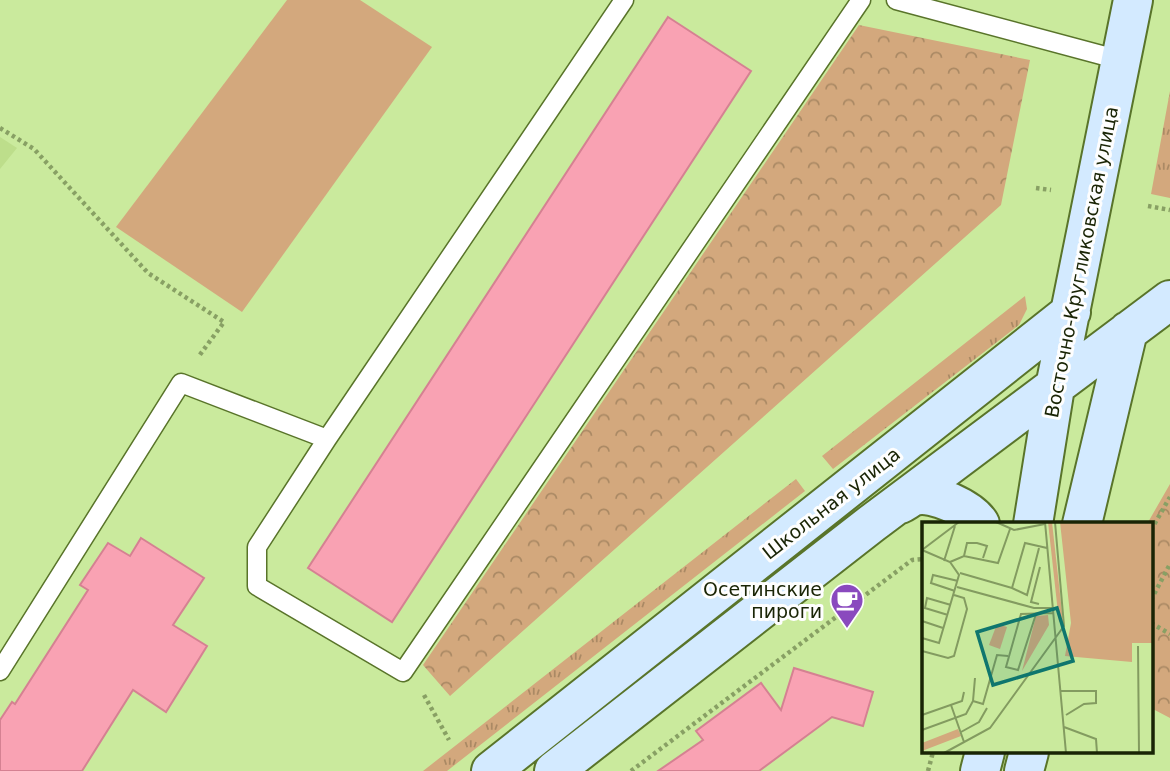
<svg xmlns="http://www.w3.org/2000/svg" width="1170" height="771" viewBox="0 0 1170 771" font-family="'DejaVu Sans',sans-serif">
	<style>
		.built { fill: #bdde8b }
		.grass { fill: url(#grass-tufts) }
		.forest { fill: url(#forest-crowns) }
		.garden { fill: #d3a87d }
		.building { fill: #f9a2b3; stroke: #d58192; stroke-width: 2 }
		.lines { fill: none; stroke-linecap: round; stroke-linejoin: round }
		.lane-casing { stroke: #59742a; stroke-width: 21 }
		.secondary-casing { stroke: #59742a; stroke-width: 42 }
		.path { stroke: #88a064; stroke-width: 4.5; stroke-dasharray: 3.5 3.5; stroke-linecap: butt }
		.lane { stroke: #fff; stroke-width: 18 }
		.secondary { stroke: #d3eaff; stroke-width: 38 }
		.labels { text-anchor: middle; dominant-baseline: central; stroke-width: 6; stroke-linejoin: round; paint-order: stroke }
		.street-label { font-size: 19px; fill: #192405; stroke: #fefefe }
		.poi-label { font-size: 19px; fill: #192405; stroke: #fefefe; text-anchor: end }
		.inset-road { fill: none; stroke: #839b60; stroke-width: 2 }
		.view { fill: #0f766e; fill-opacity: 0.15; stroke: #0f766e; stroke-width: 3.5 }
		.inset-edge { fill: none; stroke: #192405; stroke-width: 3.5 }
	</style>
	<defs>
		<pattern id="grass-tufts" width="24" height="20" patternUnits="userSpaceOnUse" patternTransform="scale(1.75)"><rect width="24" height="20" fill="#d3a87d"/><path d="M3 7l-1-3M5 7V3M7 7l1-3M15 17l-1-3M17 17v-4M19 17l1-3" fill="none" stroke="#aa8964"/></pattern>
		<pattern id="forest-crowns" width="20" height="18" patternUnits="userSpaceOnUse" patternTransform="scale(1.75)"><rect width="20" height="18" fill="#d3a87d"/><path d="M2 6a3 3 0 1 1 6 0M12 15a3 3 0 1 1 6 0" fill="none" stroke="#aa8964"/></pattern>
	</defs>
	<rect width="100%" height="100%" fill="#caea9d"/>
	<path class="built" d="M0,137L17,148L0,169Z"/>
	<path class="grass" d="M1170,91V198L1151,194Z
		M1025,296L1027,309L1019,325L833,469L822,456Z
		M796,479L805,491L447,771H423Z"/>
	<path class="forest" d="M859,25L1030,60L1001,205L450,696L423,665Z
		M1170,484V718L1151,708V524H1147Z"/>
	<path class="garden" d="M287,0H360L432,47L242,312L116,227Z"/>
	<path class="building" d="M668,17L751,71L392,622L308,568Z
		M141,538L204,578L173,625L207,646L166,712L133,690L82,771H0V720L12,702L15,704L88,590L80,585L108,543L130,556Z
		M794,668L873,692L863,726L832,717L759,771H658L703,740L696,731L761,683L781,710Z"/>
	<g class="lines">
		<defs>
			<path id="lane" d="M624,0L327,439L257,547V586L403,672L861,0
				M896,0L1120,60
				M0,671L181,383L327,439"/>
			<path id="secondary" d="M900,504C905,502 910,497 915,496C933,491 971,509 980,524
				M1033,524L1055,387L1133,0
				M1082,524L1128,331
				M491,771L1071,312
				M554,771L871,524L1170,300
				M980,771L985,752
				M1024,771L1029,752"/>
		</defs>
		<use href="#lane" class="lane-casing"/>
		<use href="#secondary" class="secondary-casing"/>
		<path class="path" d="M0,128L34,149L148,273L224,322L199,356
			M1036,188L1051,190
			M1148,206L1170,210
			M1151,530L1170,497
			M1151,600L1170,564
			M1151,623L1170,634
			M424,695L449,740
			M631,771L912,560L923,559
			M928,771L933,752"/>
		<use href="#lane" class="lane"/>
		<use href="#secondary" class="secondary"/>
	</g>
	<defs>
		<symbol id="cafe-pin" viewBox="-11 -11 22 30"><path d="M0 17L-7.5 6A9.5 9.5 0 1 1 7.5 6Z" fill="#8a49be" stroke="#fefefe"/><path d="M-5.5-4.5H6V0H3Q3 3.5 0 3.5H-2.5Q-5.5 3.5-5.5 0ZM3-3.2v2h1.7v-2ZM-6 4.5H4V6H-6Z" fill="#fff"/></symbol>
	</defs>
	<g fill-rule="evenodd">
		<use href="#cafe-pin" x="828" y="581" width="38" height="52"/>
	</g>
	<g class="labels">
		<g class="street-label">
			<text transform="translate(1081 262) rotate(-79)">Восточно-Кругликовская улица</text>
			<text transform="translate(831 503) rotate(-38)">Школьная улица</text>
		</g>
		<g class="poi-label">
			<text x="822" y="589">Осетинские<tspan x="822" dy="22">пироги</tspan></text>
		</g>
	</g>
	<g transform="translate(922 522)">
		<rect width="231" height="231" fill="#caea9d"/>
		<path d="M126,0H130L141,99L137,100Z" fill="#d3a87d"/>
		<path d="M138,0H231V121H210V140L143,134L149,101ZM126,93L127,103L100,149L114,94ZM36,207L39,214L0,229V221Z" fill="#d3a87d"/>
		<path d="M75,102L85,105L78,127L67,123Z" fill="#d3a87d"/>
		<path class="inset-road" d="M74,0L92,8L123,2M123,0L144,231M0,28L28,40L37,53L17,121L0,116M0,28L37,0M42,34L45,21H55L65,24L61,36M22,39L33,4M28,40L42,34L76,41L88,7M38,51L90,66L103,21L125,26M35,65L112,86H131M90,66L105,73L117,26M33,69L9,61L11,53L36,59M117,82L109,80L118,45M114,92L96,148L84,145L99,92L131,91M26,93L3,86L5,76L29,83M0,99L21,106M216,124L217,231M0,129L26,136L32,134L45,87L42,76L32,73M139,169H174V181L162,182L144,193M51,179L61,182L75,133L86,134M29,183L42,220M0,193L40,179L42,170M142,205L174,217L175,231M0,208L44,192L51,179L53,156M39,210L57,200L65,186M22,231L68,206L142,104L133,0"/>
		<path class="view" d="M135,86L151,139L71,163L55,110Z"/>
		<rect width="231" height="231" class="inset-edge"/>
	</g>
</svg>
